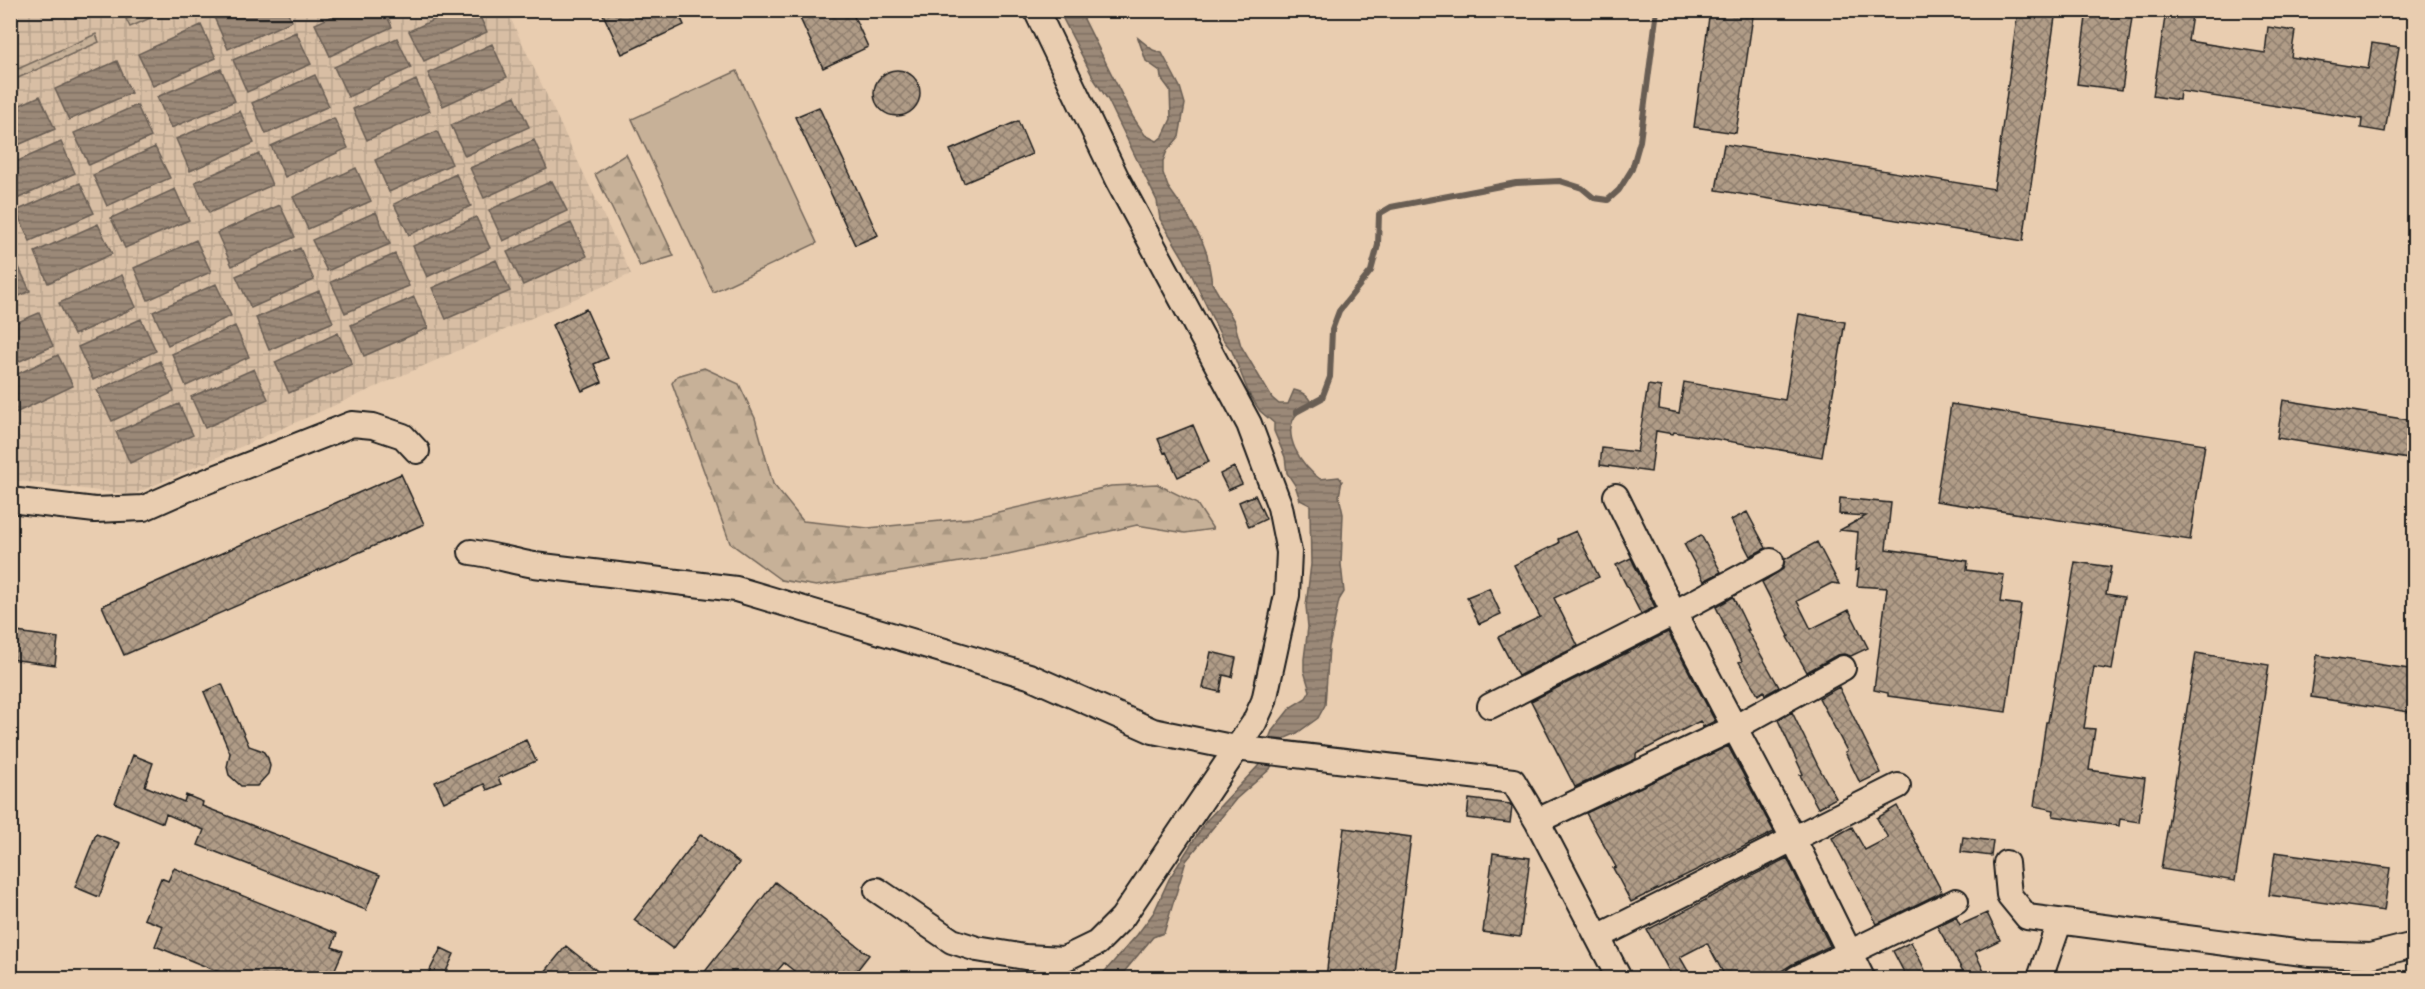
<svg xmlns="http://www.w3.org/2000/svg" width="2425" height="989" viewBox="0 0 2425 989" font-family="'Patrick Hand',sans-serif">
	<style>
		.industrial { fill: url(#industrial-grid) }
		.grass { fill: url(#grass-dots); stroke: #72665a; stroke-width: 1.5 }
		.forest { fill: url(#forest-firs); stroke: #72665a; stroke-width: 1.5 }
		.park { fill: #c7b198; stroke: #72665a; stroke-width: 1.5 }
		.water { fill: url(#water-rules); stroke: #685d53; stroke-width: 1.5 }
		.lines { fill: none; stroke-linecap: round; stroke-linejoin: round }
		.stream { stroke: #685d53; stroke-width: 6 }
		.building { fill: url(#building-cross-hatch); stroke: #1c1c1c; stroke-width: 1.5 }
		.minor-casing { stroke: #1c1c1c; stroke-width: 28 }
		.minor { stroke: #e9cdb0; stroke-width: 24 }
	</style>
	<defs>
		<pattern id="industrial-grid" width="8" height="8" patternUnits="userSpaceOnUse" patternTransform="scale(1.5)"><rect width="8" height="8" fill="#d8bea4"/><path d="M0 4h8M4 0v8" fill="none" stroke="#b9a38d"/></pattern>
		<pattern id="grass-dots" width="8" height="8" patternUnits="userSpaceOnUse" patternTransform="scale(1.5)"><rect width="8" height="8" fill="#c7b198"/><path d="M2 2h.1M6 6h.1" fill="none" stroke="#aa9882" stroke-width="1.8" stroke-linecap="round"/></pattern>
		<pattern id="forest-firs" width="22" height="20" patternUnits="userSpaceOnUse" patternTransform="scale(1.5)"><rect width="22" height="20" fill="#c7b198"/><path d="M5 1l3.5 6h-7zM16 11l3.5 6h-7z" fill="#aa9882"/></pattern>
		<pattern id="water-rules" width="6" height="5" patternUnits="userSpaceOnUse" patternTransform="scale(1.5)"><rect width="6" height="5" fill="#9b8978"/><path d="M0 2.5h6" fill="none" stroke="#7e6f62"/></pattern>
		<pattern id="building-cross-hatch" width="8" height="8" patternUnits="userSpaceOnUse" patternTransform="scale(1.5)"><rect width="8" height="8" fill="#b09c87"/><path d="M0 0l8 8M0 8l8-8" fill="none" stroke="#8e7e6e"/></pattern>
	</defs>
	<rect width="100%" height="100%" fill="#e9cdb0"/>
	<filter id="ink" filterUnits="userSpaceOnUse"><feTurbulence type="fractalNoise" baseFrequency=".0167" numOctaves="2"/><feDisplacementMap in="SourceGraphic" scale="12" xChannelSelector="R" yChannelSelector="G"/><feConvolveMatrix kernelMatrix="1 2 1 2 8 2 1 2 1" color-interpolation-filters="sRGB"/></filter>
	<g filter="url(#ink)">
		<path class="industrial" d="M11,11H507L631,274L132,495L11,480Z"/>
		<path class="grass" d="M146,11H166L130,27L126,19Z
			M96,34L99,42L11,81V72Z"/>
		<path class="forest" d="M626,154L674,256L640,266L595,174Z
			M704,368L739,384L755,418L773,484L803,521L868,528L972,518L1111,486L1157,484L1197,504L1213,529L1185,533L1137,525L1008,554L816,586L781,580L730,543L672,383L677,376Z"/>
		<path class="park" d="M737,71L817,243L713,292L632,119Z"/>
		<path class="water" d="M229,10L287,11L292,21L228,49L214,17Z
			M384,10L392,27L330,56L315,24L344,11Z
			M477,10L487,32L424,61L409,31L453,11Z
			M1059,11H1080L1133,117L1145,135L1157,141L1163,136L1171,119L1170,90L1161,78L1160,71L1146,61L1138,38L1153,50L1162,53L1180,87L1185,104L1179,137L1167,151L1163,161V173L1168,187L1185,211L1202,241L1207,254L1212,283L1234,321L1241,346L1272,398L1279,404H1288L1294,390C1303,392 1310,397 1312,406C1307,408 1302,408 1299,412C1278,432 1302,467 1320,479L1339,477L1342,481L1339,496L1343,514L1341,564L1344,592L1339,600L1329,647L1325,705L1318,718L1297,733L1283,739L1270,769L1236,799L1186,861L1164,933L1153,937L1119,978H1099L1137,935L1154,912L1169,879L1206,821L1258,766L1272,731L1291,707L1306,698L1310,691L1304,671V659L1308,627L1306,606L1311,564L1310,512V505L1300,500L1295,485L1287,473L1285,457L1274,431V423L1260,411L1249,394L1232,351L1222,338L1184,259L1160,219L1157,201L1108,100L1094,79Z
			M201,25L216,58L153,86L138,54Z
			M296,32L311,64L247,92L233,60Z
			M397,38L411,68L348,97L334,67Z
			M492,44L507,77L443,106L428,73Z
			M117,61L131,93L69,120L55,89Z
			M221,69L235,101L171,128L157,97Z
			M315,75L329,106L266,134L252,103Z
			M416,80L430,111L367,140L353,109Z
			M40,96L55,129L11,148V109Z
			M515,96L529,127L465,156L451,125Z
			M137,105L151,137L89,165L74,133Z
			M240,111L254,143L190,171L176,139Z
			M334,118L348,148L285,177L271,146Z
			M437,131L452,164L389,192L375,160Z
			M534,140L547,169L484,198L470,168Z
			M61,142L75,173L12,201L11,164Z
			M155,147L170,178L107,206L93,175Z
			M259,154L272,185L209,213L195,182Z
			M356,168L371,201L308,229L293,197Z
			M456,174L471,206L409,235L394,204Z
			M552,181L567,211L503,241L489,210Z
			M80,183L94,213L30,241L16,211Z
			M175,189L189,220L125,248L111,218Z
			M280,205L295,237L232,266L217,233Z
			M376,212L390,244L327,271L312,240Z
			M476,217L490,248L427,277L413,246Z
			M571,223L587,256L523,285L507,252Z
			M98,224L112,254L48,283L35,252Z
			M196,240L211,272L148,300L134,268Z
			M300,248L314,280L251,308L236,276Z
			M395,254L409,286L345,313L331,282Z
			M496,260L510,291L446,319L432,288Z
			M16,261L30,291L11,300V264Z
			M122,275L136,307L74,335L59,303Z
			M216,284L231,316L168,345L153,312Z
			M319,291L333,322L269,350L256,318Z
			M414,297L428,328L364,356L351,325Z
			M39,313L53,346L11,365V325Z
			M141,319L156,351L93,380L78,347Z
			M235,326L249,357L186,386L172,354Z
			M338,333L352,364L289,393L275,362Z
			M58,355L73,386L11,415V377Z
			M160,361L174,392L112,421L97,390Z
			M254,369L268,399L205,428L191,397Z
			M179,404L193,435L130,463L116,432Z"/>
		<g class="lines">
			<path class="stream" d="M1296,412L1322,398L1330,377L1332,330L1339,311L1371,271L1378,245L1379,214L1391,207L1516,183L1560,181L1582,188L1594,198L1608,200L1619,190L1632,169L1640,141L1657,10"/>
		</g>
		<path class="building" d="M601,10H677L684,25L622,54Z
			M806,10H851L868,47L823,68L798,14Z
			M1710,10L1753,16L1736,133L1694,127Z
			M2018,10H2056L2023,241L1716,190L1724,144L1994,189Z
			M2087,10H2133L2122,90L2077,84Z
			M2166,11L2192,15L2188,41L2265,53L2268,27L2295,31L2291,57L2368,69L2372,43L2399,47L2385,132L2361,128L2362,119L2180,91L2179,100L2153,96Z
			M874 93a23 23 0 1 1 46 0a23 23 0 1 1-46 0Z
			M819,107L878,235L855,245L795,117Z
			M1018,121L1032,154L964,183L950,150Z
			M586,309L608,358L594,364L602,382L582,391L552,325Z
			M1799,314L1845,322L1822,457L1674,432L1673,434L1656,431L1651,472L1600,465L1602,448L1637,452L1648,385L1661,387L1659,409L1679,413L1684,382L1785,400Z
			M2283,400L2415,421V460L2277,438Z
			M1951,404L2205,444L2190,540L1936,501Z
			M1193,425L1209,462L1178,477L1166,452L1164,453L1158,439Z
			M1234,467L1242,484L1228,490L1220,474Z
			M401,474L424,524L124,655L102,606Z
			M1255,495L1266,519L1249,527L1239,502Z
			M1840,498L1891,503L1886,549L1968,561L1967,570L2004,575L2000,602L2021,605L2006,712L1888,696V693L1874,690L1887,588L1857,586L1859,569L1855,571L1858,532L1840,530L1866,516L1839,514Z
			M1747,512L1766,548L1750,556L1731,520Z
			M1576,531L1599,577L1554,598L1578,646L1518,676L1498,637L1540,617L1514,565L1559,543L1558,539Z
			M1701,535L1721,572L1704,581L1684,544Z
			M1817,542L1839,584L1832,583L1797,601L1811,629L1849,610L1868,648L1851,656L1844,654L1837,655L1807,672L1787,637L1789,636L1762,582L1783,569L1785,559Z
			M1631,558L1655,607L1641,614L1616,565Z
			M2075,562L2111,567L2106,594L2124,597L2112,670L2094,667L2084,728L2095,729L2089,770L2145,778L2139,822L2120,819L2119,826L2053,816L2054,810L2034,806L2046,722H2048Z
			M1489,588L1501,614L1479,624L1467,597Z
			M1733,597L1749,630H1747L1779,687L1765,695L1764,691L1758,695L1739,662L1742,661L1716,607Z
			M10,631L58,638L55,665L10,659Z
			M1668,632L1715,721L1703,727L1700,721L1636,754V759L1575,787L1531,701Z
			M1211,652L1236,658L1232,677L1223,675L1220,692L1203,688Z
			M2196,653L2269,665L2235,881L2161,869Z
			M2317,655L2415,670V713L2311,697Z
			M222,684L249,746L263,751L268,758L270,766L268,774L257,786H241L229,775L227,767L230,753L204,692Z
			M1839,687L1881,773L1860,783L1845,752L1847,751L1819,698Z
			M1792,712L1818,766L1836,798L1818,808L1800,775L1803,774L1778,720Z
			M526,740L536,761L498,778L501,784L487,790L484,784L444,802L435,782Z
			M1728,746L1774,832L1631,902L1613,868L1616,867L1586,813Z
			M133,755L153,763L145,786L184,802L186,795L203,802L202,806L380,875L366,910L198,845L204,830L166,814L163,823L115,803Z
			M1469,799L1510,804L1512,807L1510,823L1467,818Z
			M1897,806L1942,892L1877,924L1832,838L1852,827L1865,850L1888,838L1877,818Z
			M1344,828L1411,837L1393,978H1326Z
			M96,834L120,843L99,897L75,887Z
			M701,834L739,863L673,949L634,920Z
			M1963,837L1993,841L1991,856L1961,852Z
			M2275,852L2390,868L2384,911L2269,895Z
			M1493,853L1530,858L1520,937L1483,932Z
			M1787,858L1830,946L1791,965L1771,978H1726L1707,943L1680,957L1692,978H1673L1647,930Z
			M174,868L337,934L332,947L343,951L331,978H234L155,946L163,926L144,919L161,878L168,881Z
			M775,882L869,955L851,978H803L784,963L771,978H700Z
			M1987,913L2000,940L1975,952L1987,978H1967L1937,926L1956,917L1960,925Z
			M1911,942L1929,978H1907L1893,951Z
			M566,946L606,978H540Z
			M441,948L454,954L443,978H426Z"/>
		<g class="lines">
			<defs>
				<path id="minor" d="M1616,496L1674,613L1793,838L1862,978
					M10,500L95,510L144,508L187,489L352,424L373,426L403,436L417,451
					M471,552C493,555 512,561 534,565L736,589L1029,676L1153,731L1236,748L1513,781L1537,821L1619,978
					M1490,706L1674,613L1771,561
					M1537,821L1734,728L1843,668
					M2006,863L2009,895L2027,917L2310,954L2370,956L2414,945
					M877,890L952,941L977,949L1025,957L1064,959L1097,943L1122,918L1254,723L1264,701L1287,595L1289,552L1280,507L1249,424L1117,179L1036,10
					M1598,937L1898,786
					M1797,978L1956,901
					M2040,978L2059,923"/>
			</defs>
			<use href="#minor" class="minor-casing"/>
			<use href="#minor" class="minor"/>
		</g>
	</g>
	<rect width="2425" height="989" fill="none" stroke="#e9cdb0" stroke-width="36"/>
	<rect x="18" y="18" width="2389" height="953" fill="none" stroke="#1c1c1c" stroke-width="2" filter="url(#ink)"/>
</svg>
